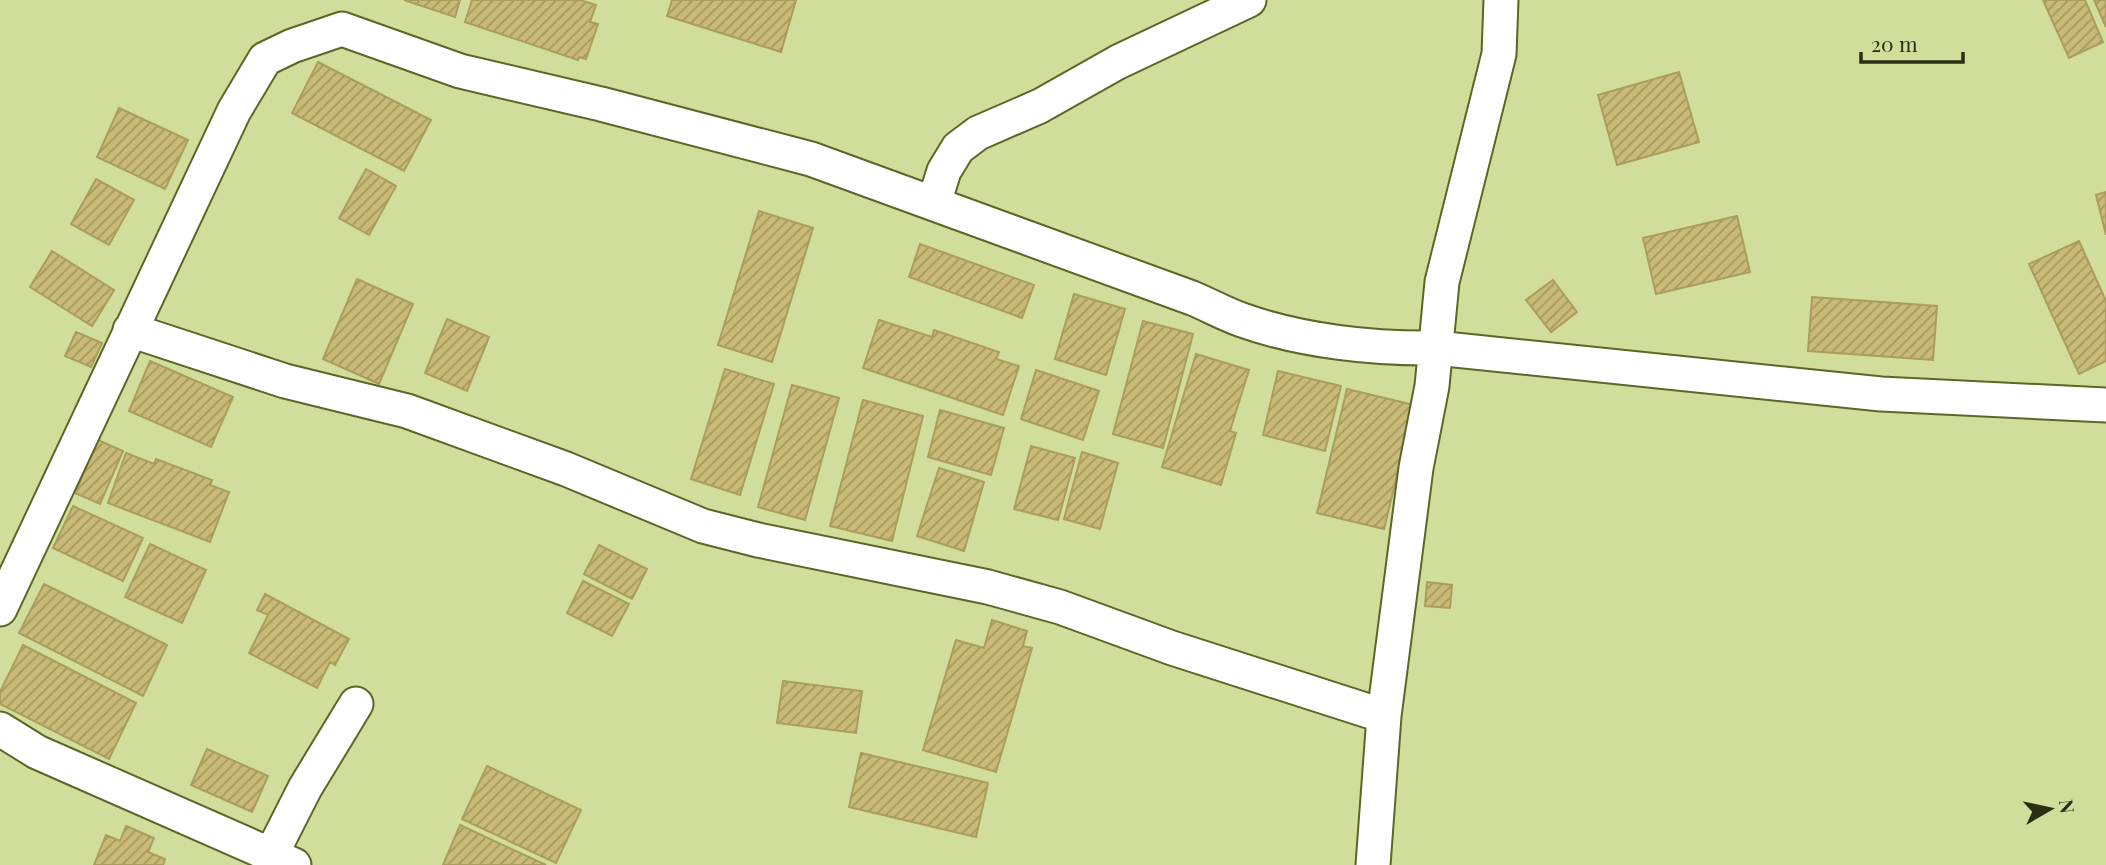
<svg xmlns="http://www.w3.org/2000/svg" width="2106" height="865" viewBox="0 0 2106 865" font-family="'Playfair Display',serif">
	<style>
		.building { fill: url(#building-hatch); stroke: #ab9d5b; stroke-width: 2 }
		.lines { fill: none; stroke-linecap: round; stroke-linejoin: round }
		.minor-casing { stroke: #5c6627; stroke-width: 37 }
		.minor { stroke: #fff; stroke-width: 33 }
	</style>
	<defs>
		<pattern id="building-hatch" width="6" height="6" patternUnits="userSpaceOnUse" patternTransform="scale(1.75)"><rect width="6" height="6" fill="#c9ba77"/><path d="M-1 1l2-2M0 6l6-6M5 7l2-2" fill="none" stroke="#a39860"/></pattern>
	</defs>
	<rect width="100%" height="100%" fill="#d1dd9b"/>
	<path class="building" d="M404,0H460L455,17Z
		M472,0H580L596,5L590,22L598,24L586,59L579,57L578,60L465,22Z
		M672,0H796L781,52L667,16Z
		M2043,0H2085L2103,42L2069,58Z
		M2094,0H2106V27Z
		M318,62L431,120L404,171L292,113Z
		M1679,72L1699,142L1617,165L1598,95Z
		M119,108L188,140L165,189L97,157Z
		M366,169L396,186L369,235L339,218Z
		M96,179L134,200L109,245L71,224Z
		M2106,192V235L2096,195Z
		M759,211L813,228L772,362L718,345Z
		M1737,216L1750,272L1656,294L1643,238Z
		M2079,241L2106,301V361L2079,374L2029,264Z
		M920,244L1034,285L1022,318L909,277Z
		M52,251L114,290L92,326L30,287Z
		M357,279L413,304L379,384L323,359Z
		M1553,280L1577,312L1551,332L1526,300Z
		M1074,294L1125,309L1106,375L1055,359Z
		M1812,297L1937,306L1933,360L1808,351Z
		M447,319L489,337L467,391L425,373Z
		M879,320L932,337L934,330L999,352L996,359L1019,366L1003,415L863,368Z
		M1143,321L1193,334L1163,448L1113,434Z
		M76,332L102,343L91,367L65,356Z
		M1196,354L1249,370L1230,431L1236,433L1221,485L1162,467Z
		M150,361L233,397L211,447L129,411Z
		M725,369L774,384L740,495L691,479Z
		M1036,370L1099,391L1083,440L1021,419Z
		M1278,371L1341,386L1325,451L1263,435Z
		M792,385L839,398L805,520L758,507Z
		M1347,389L1414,405L1384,529L1317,513Z
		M863,400L923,416L892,541L830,526Z
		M940,410L1004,428L991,475L928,457Z
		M98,440L123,451L100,504L75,493Z
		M1031,446L1075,458L1058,520L1014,509Z
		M1082,452L1118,463L1100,529L1064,519Z
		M126,453L154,464L156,459L212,480L210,485L229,492L210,542L108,503Z
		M939,468L984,482L964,551L917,536Z
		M73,506L143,538L123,581L53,548Z
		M150,544L206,570L182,623L125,597Z
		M599,545L647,569L632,599L584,574Z
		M583,581L629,604L612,636L567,613Z
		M1427,582L1452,585L1450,608L1425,606Z
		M44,584L167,645L143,696L19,633Z
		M265,594L349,639L335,665L330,662L317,688L249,653L268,615L257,610Z
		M992,620L1027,631L1023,646L1032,648L996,772L923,750L956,640L984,648Z
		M23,645L136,703L109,759L0,704V692Z
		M783,681L862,691L856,733L777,723Z
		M207,749L268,776L252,812L191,785Z
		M861,753L988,783L976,837L849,807Z
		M487,766L581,810L556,863L462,819Z
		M460,825L546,865H443Z
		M126,826L154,838L148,852L165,859L163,865H94L106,835L120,841Z"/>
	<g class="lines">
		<defs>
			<path id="minor" d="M934,203L944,171L958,148L978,133L1040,106L1118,62L1249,0
				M130,330L285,381L407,411L566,469L703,526L758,540L988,587L1060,607L1172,648L1384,716
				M0,609L234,111L265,59L292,46L342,29L460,71L601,104L811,159L1192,298C1209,305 1225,314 1242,320C1301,341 1373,349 1436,348L1881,394L2106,405
				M0,729L37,752L294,865
				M271,855L305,788L356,704
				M1373,865L1384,716L1416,468L1432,386L1442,282L1499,54L1501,0"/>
		</defs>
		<use href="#minor" class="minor-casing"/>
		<use href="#minor" class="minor"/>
	</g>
	<g transform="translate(2050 809) rotate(81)" stroke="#d1dd9b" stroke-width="5" paint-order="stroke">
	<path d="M0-5L12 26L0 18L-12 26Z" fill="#2a2f14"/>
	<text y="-10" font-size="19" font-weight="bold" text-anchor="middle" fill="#2a2f14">N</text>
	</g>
	<path d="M1861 52v10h102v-10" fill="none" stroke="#2a2f14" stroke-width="3.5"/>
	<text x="1871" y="52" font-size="21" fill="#2a2f14" stroke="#d1dd9b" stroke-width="5" paint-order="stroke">20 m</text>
</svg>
